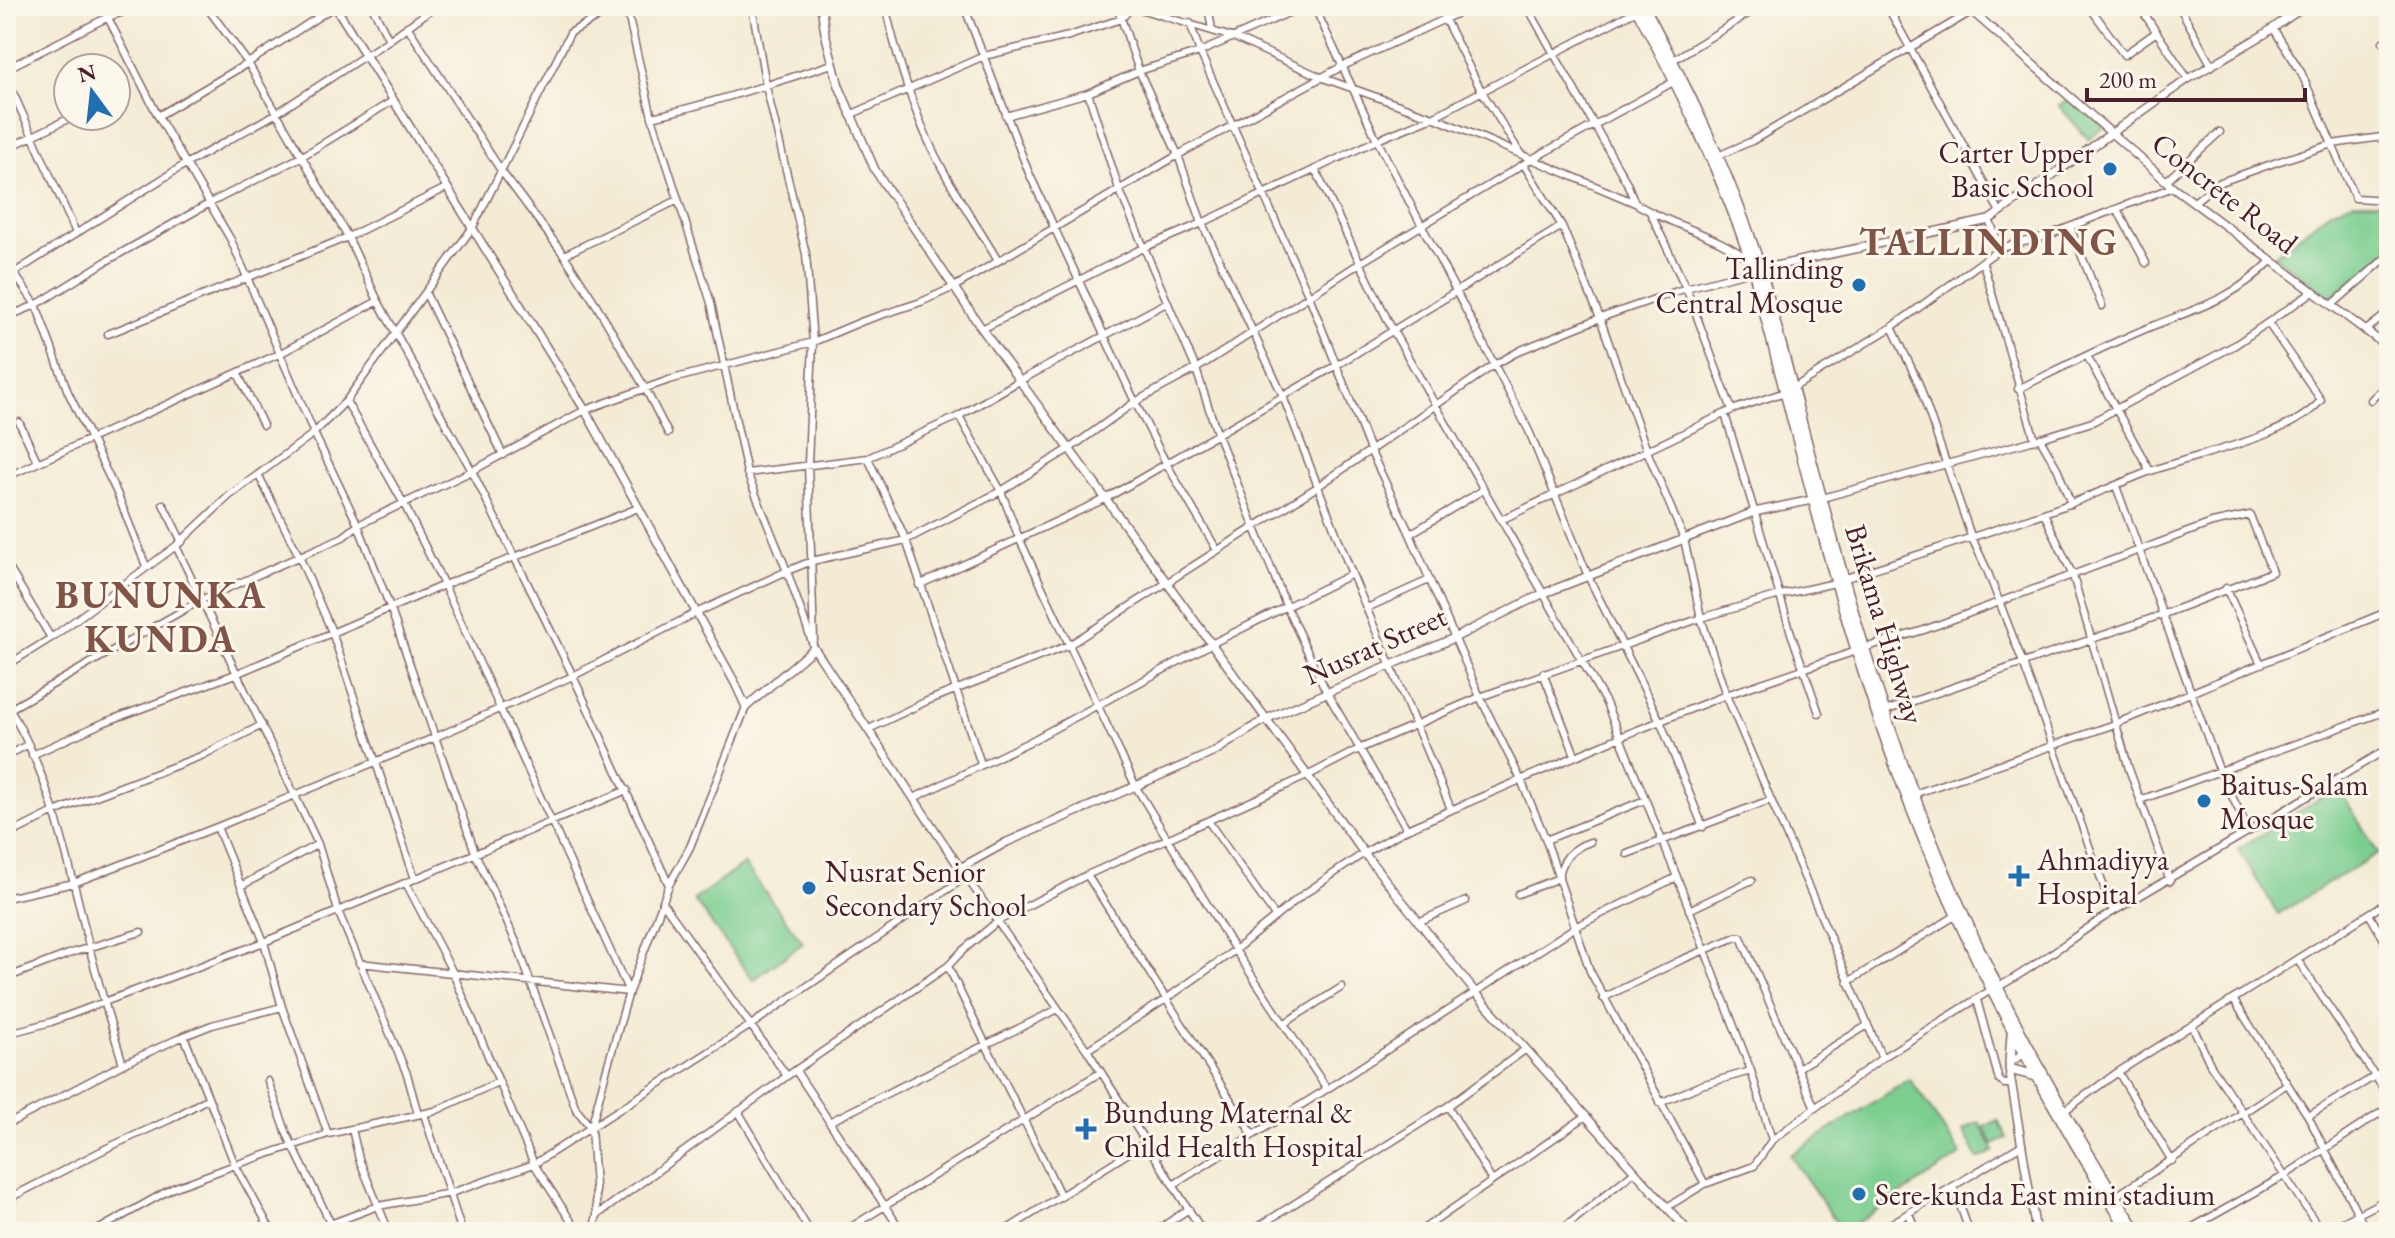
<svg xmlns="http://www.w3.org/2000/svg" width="2395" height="1238" viewBox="0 0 2395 1238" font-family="'EB Garamond',serif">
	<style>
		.green { fill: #7cce90; stroke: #63765e; stroke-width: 2 }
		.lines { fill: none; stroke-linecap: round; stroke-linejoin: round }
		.river { stroke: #72a8e0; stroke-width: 14 }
		.minor-casing { stroke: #856666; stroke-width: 9 }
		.tertiary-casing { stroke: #856666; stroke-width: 10 }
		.trunk-casing { stroke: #856666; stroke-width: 12 }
		.minor { stroke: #fff; stroke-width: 6 }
		.tertiary { stroke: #fff; stroke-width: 7 }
		.trunk { stroke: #fff; stroke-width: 9 }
		.poi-dot { fill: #1f6fb2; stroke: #fbf7ec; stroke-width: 3 }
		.labels { text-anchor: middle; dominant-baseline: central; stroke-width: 6; stroke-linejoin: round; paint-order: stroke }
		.poi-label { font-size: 30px; fill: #4a1f2b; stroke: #fbf7ec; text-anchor: start }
		.street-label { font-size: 30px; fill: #4a1f2b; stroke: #fbf7ec }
		.district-label { font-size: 38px; font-weight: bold; letter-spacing: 2px; fill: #825446; stroke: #fbf7ec }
	</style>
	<rect width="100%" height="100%" fill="#fbf7ec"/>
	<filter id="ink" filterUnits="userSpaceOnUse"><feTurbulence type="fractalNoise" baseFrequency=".0125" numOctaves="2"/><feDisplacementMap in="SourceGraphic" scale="16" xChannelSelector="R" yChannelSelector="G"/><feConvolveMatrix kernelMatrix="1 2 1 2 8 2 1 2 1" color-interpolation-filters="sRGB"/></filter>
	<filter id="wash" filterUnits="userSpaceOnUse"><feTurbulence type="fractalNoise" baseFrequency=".006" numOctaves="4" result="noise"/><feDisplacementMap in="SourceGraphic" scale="32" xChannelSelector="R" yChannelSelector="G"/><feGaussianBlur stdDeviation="1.8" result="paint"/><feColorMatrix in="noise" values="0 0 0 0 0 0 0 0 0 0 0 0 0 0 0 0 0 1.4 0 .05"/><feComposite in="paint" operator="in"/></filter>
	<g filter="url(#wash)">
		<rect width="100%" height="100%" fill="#f3ebd4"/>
		<path class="green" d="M2070,98L2104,127L2089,140L2059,106Z
			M2353,202H2389V252L2331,297L2274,256L2330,211Z
			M2338,787L2378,853L2278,914L2238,849Z
			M744,864L803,943L753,980L694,900Z
			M1910,1079L1961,1155L1843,1232L1790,1155Z
			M1998,1120L2007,1138L1993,1145L1984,1127Z
			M1979,1122L1994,1151L1978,1159L1963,1130Z"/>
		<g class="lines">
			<path class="river" d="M6,1228L8,1232"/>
		</g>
	</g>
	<g filter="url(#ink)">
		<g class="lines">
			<defs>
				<path id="minor" d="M102,6L158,116L231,240L314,433L358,525L390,607L476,855L517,944L576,1109L591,1128
					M206,6L248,63L348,237L378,301L472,471L573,676L669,885
					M372,6L389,40
					M626,6L652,117L711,303L747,473L787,571L814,648
					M752,6L766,86L806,254L813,342L808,464L814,640
					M885,6C898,61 915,120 943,170C960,201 980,230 998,261
					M964,6L1029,173L1135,402L1166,463L1217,550
					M1117,6L1139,71L1178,155L1202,223L1282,394L1352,574L1451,809
					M1130,6L1235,38L1323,78L1433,117L1635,203C1671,226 1717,234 1750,261
					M1208,6L1212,30
					M1314,6L1377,140L1529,431L1588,576L1660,721L1703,827
					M1438,6L1481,90L1520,153
					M1527,6L1627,183L1635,203
					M1887,6L2000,212
					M2089,6L2124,55L2155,33
					M2139,6L2188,79
					M2179,6L2212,66
					M6,14L22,6
					M1190,23L1200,52L1309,296L1370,450L1410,534L1480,697L1521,780L1546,840L1590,971L1705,1184
					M407,26L502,172L564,255L597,306L645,388L668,433
					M2273,28L2301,72L2355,198L2389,200
					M2383,42L2389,39
					M1673,60L1761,6
					M6,69L108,17L143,6
					M6,77L76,233
					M1088,93L1119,189L1196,369L1217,433L1287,608L1327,693L1407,829
					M850,115L984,56L1069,36L1121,19L1133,6
					M158,116L248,63L335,6
					M1006,116L1088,93L1139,71L1200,52L1304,6
					M652,117C713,103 772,84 832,64
					M6,149L74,116
					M1720,155L1752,141L1981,6
					M1524,165L1562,226L1600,318L1647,451L1684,539L1701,618L1726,695L1882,1058
					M1315,169L1392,329L1606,703L1677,877L1751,1071L1772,1140L1754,1166L1705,1184L1667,1207
					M2166,181L2220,132
					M2194,202L2218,183L2277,162L2332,144L2389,136
					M2117,209L2146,263
					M1651,214L1686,288L1732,410
					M1989,220L2001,248
					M2070,227L2102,306
					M564,255L678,200
					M1983,263L2035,440
					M14,273L36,305L68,392L117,493L146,566
					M6,278L184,165L277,113L389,40L436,6
					M426,294L503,455
					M2332,305L2389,255
					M6,317L36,305L105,262L210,203L301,157L394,100
					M1892,327L1919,384L1971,536L1987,570L2023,663L2113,912
					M982,329L1143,248L1202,223L1377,140L1433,117L1637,10
					M2365,331L2389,312
					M108,334L348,237L446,188
					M2087,356L2150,471
					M238,374L263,425
					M1793,388L1892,327L2001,248L2046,236L2173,187
					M2018,389C2057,370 2096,350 2136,333C2190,309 2227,305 2271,261
					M2371,400L2389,382
					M1725,414L1791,633L1819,713
					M959,416L1001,491L1019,538L1136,787L1235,950L1327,1089
					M19,422L37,461
					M2040,438L2058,470L2071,504
					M868,458L906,540L981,764
					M747,473L868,458L959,416L1019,381L1168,302
					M259,476L299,556L332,632L415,879
					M6,477L281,353L378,301
					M2116,486L2220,772L2249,831
					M1822,498L2035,440L2092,422L2235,345L2314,291
					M163,504L182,542
					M2044,513L2073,576L2129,769L2170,881
					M1501,520L1732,410L1785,392
					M1410,534L1483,490
					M176,546L318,844L338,911L407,1074L418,1114
					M6,563L51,638
					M1843,579C1919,554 1995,531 2069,504C2096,494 2122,482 2148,472C2193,454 2291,438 2321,400L2268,323
					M919,585L1105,499L1337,365L1562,226
					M2226,588L2261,664
					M1367,608L1429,580
					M1864,648L1924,630L2212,523L2250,515L2272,572L2164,614L1885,711
					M6,666L51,638L176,546L229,496L314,433L346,401L473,227L570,33L606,12L634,6
					M1543,673L1575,755
					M6,704C49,768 71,871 89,946C99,986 111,1025 123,1064
					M10,709L201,600L343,537L358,525L472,471L585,410L669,380L813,342L863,321L921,302L954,287L1178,155L1341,67L1473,6
					M869,729L927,701L1069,645L1317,487L1494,365L1521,350L1600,318L1686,288L1755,270
					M32,755L105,722L238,673L444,585L404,504L346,401
					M6,756L27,745
					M1914,794L2115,724L2389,611
					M916,797L1031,741L1211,644L1352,574
					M2140,800L2389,710
					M1208,821L1275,916
					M217,827L264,942L282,1007L328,1134
					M6,836L54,812L201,756L262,725
					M1546,840L1645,800
					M1627,854L1770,800
					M960,868L1087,1050L1203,1232
					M1087,875L1253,1135
					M406,883L453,973L534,1164L578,1232
					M241,886L318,844
					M1518,894L1559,878C1561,859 1572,848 1590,842
					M6,898L74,883L217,827L436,737L573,676L696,613L787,571L812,561L906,540L1001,491L1069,449L1135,402L1196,369L1360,263L1532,159L1675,81
					M663,903L787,1076
					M1689,910L1752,880
					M2369,914L2389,948
					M1418,922L1466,901
					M2297,959L2389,1097
					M359,963L629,992
					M948,966L962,951L998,921L1087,875L1307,776L1359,749L1480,697L1701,618L1780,595L1835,583
					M6,978L71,953L141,932
					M1848,982L1955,916
					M1998,987C2040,965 2075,934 2116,910C2207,857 2298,802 2389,748
					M629,992L444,585L638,508
					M1603,998L1681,960L1736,937H1741L1815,1108
					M2233,999L2308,1116L2367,1232
					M1977,1000L1999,1080L2004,1084H2012
					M1285,1023L1342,987
					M2192,1025L2210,1064L2322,1232
					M6,1034L51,1022L264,942L627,790
					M184,1036L235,1165L272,1232
					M1087,1050L1166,999L1235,950L1301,896L1364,853L1407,829L1620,737L1726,695L1856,651
					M1798,1068L1868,1025
					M796,1071L902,1232
					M2118,1072L2172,1161
					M268,1081L287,1134L330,1222
					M1660,1103L1701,1085L1751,1071
					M1448,1106L1492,1181
					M738,1111L810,1232
					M2064,1111L2118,1072L2389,901
					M424,1114L462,1232
					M2308,1116L2389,1068
					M829,1122L1058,1009
					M6,1125L123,1064L184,1036L212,1025L282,1007
					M352,1129L359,1159L389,1232
					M1772,1140L1882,1058L1991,990
					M1173,1185L1327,1089L1577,926L1677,877
					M1953,1186L1967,1225
					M2116,1196L2287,1084
					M6,1200L109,1147L171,1119L207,1099
					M1909,1213L1916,1232
					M597,1215L787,1076L948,966C984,1044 1025,1119 1061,1197
					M94,1232L173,1188L235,1165L328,1134L435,1111L498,1082
					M309,1232L378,1206L451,1193L534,1164L751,1025L967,876
					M593,1232L597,1215L591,1128L607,1068L629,992L669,885L690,847L746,707
					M843,1232L1101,1072
					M1003,1232L1146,1142
					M1154,1232L1189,1209
					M1250,1232L1448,1106L1526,1049
					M1419,1232L1586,1116
					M1559,1232L1635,1171
					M1877,1232L2020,1146
					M2184,1232L2284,1176L2389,1107
					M2324,1232L2389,1198"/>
				<path id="tertiary" d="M335,6L585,410L735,683L746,707L814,648L960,868L1007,842L1212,753L1266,719L1454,638L1542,594L1754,512L1817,499
					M821,6L825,33L839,86L875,170L982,329L1364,853L1475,992L1689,1232
					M1966,6L2173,187L2389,348
					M1761,269L1989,220L2188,79L2263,35L2305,6
					M2028,1051L2012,1061L2009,1068L2036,1232"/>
				<path id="trunk" d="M1635,6C1680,89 1721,172 1751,262C1797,433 1836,607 1898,774C1957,935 2037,1087 2129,1232
					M1644,6C1690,93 1731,175 1761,269C1809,446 1850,625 1915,797C1973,949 2049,1096 2138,1232
					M2010,1063L2012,1034
					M2013,1070L2036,1076"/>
			</defs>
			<use href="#minor" class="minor-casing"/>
			<use href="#tertiary" class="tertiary-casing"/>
			<use href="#trunk" class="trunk-casing"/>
			<use href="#minor" class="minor"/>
			<use href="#tertiary" class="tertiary"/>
			<use href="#trunk" class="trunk"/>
		</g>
	</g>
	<g class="poi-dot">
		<circle cx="2110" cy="169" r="8"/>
		<circle cx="1859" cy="285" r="8"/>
		<circle cx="2204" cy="801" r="8"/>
		<path d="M2015 864h8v8h8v8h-8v8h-8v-8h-8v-8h8z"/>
		<circle cx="809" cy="888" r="8"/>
		<path d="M1082 1117h8v8h8v8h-8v8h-8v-8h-8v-8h8z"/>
		<circle cx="1859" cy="1194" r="8"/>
	</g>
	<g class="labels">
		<g class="poi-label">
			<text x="2094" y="152" text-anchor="end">Carter Upper<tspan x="2094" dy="34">Basic School</tspan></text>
			<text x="1843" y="268" text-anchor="end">Tallinding<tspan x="1843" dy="34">Central Mosque</tspan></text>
			<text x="2220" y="784">Baitus-Salam<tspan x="2220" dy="34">Mosque</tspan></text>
			<text x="2037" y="859">Ahmadiyya<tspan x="2037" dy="34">Hospital</tspan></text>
			<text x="825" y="871">Nusrat Senior<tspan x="825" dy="34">Secondary School</tspan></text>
			<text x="1104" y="1112">Bundung Maternal &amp;<tspan x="1104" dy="34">Child Health Hospital</tspan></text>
			<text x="1875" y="1194">Sere-kunda East mini stadium</text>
		</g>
		<g class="street-label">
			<text transform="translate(2225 193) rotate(38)">Concrete Road</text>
			<text transform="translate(1885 624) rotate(73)">Brikama Highway</text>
			<text transform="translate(1375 645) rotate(-24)">Nusrat Street</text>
		</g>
		<g class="district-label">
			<text x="1989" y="241">TALLINDING</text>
			<text x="161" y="594">BUNUNKA<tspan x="161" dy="44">KUNDA</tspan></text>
		</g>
	</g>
	<rect width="2395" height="1238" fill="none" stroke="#fbf7ec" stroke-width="32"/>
	<g transform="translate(92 92) rotate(345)"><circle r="38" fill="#fbf7ec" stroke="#b4a19f" stroke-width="2"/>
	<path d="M0-6L14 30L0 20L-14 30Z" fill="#1f6fb2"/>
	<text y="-12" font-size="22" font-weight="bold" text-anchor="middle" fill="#4a1f2b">N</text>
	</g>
	<path d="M2087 88v12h218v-12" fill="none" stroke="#4a1f2b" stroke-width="4"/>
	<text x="2099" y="88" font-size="24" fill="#4a1f2b" stroke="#fbf7ec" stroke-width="6" paint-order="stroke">200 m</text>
</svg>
